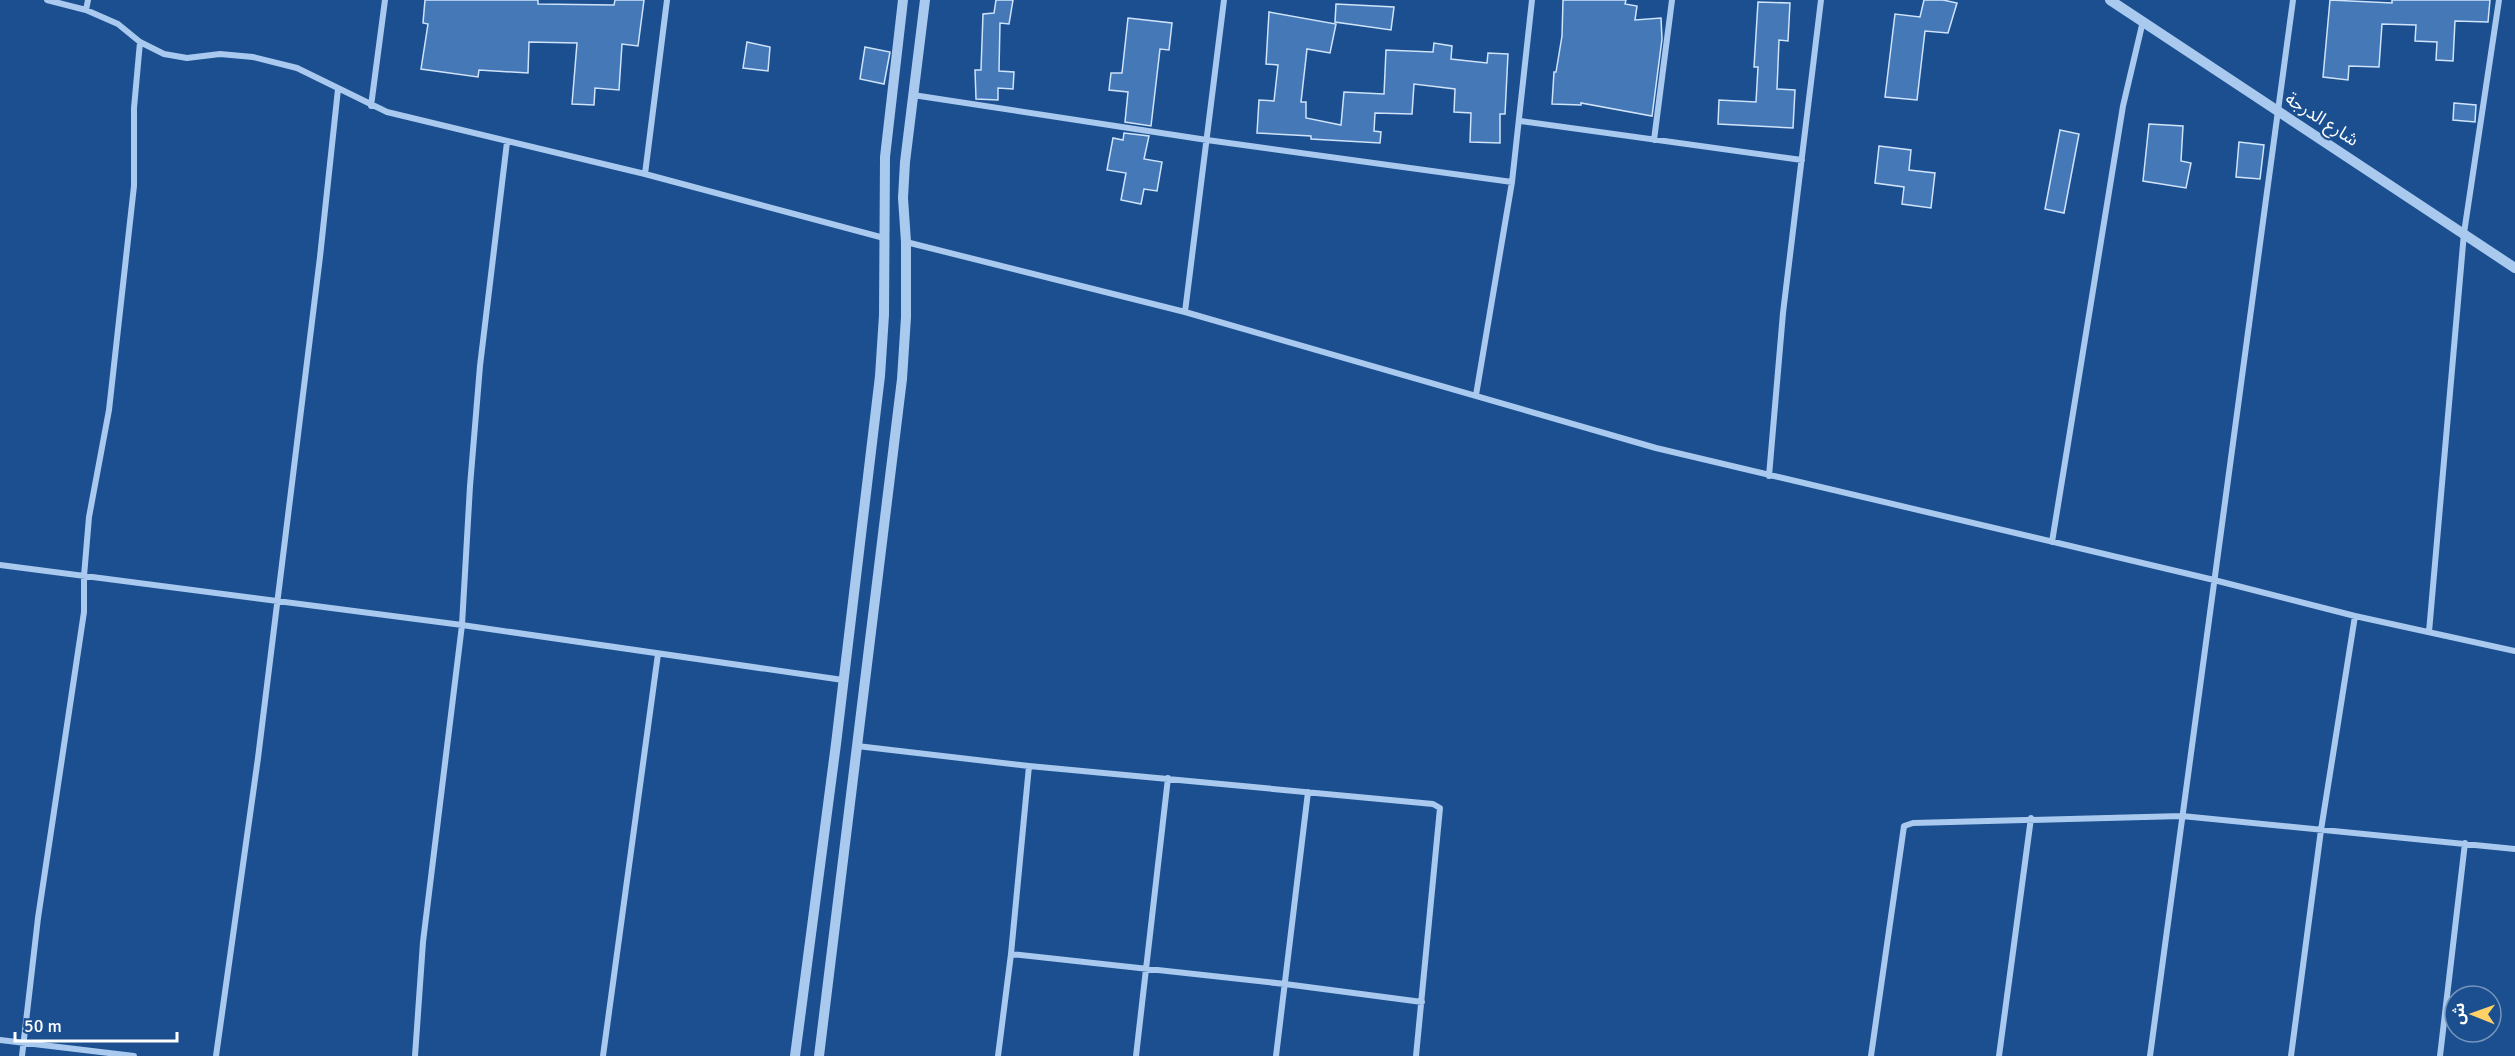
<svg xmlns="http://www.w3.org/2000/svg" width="2515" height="1056" viewBox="0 0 2515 1056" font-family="Signika,'Noto Sans Arabic',sans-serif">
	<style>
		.building { fill: #4478b7; stroke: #cfe3fa; stroke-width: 1.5 }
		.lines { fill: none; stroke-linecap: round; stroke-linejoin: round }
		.minor { stroke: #a9c9ee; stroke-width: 6 }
		.tertiary { stroke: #a9c9ee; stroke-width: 10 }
		.labels { text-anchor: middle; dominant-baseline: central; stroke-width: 4.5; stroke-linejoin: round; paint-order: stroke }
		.street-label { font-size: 18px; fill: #fff; stroke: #1b4f8f }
	</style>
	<rect width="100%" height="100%" fill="#1b4f8f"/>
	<path class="building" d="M425,0H538V4L614,5L615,0H644L638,46L622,44L619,90L595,88L594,105L572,104L577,43L529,42L528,73L479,70L478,77L421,69L428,24L423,23Z
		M996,0H1013L1009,24L1000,23L999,71L1014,72L1013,89L998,88V100L976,99L975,70H981L983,14L994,13Z
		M1563,0H1626L1625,4L1637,6L1635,20L1661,18L1662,39L1652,116L1581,103V105L1552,104L1554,72H1556L1562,36Z
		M1924,0H1943L1957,3L1948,33L1925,31L1917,100L1885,97L1895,14L1920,17Z
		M2330,0L2392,3V0H2490L2488,22L2455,21L2453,61L2436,60L2437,42L2415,41L2416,25L2382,24L2379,67L2349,66L2348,80L2323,77Z
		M1758,2L1790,3L1788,41L1779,40L1777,89L1795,90L1793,128L1718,124L1719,100L1756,102L1758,67H1754Z
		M1336,4L1394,7L1391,30L1335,22Z
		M1269,12L1336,24L1330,53L1307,49L1301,102H1306V118L1341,125L1344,92L1384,94L1386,50L1433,52L1434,43L1452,46L1451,59L1487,63L1488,53L1508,54L1505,114H1500V143L1470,142L1471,113L1454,112L1455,89L1414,84L1412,114L1375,113L1374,131L1381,132L1380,143L1311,139V136L1257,133L1259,100L1274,101L1278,65L1266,64Z
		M1128,18L1172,23L1169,50L1160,49L1151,126L1125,122L1128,92L1109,90L1111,73H1122Z
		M747,42L770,47L768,71L743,68Z
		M865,47L890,52L884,84L860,79Z
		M2454,103L2476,105L2475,122L2453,120Z
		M2149,124L2183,126L2181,161L2191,163L2186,188L2143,181Z
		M2060,130L2079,134L2064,213L2045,209Z
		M1124,133L1149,136L1144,159L1162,162L1157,191L1144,189L1141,204L1121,200L1126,173L1107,170L1113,138L1123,140Z
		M2239,142L2264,145L2260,179L2236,177Z
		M1879,146L1911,150L1909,170L1935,173L1931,208L1902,204L1904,187L1875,183Z"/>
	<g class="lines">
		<path class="minor" d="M47,0L86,10L118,24L140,42L164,54L187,58L220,54L253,57L297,68L387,112L645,174L884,238
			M86,10L88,0
			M913,95L1207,140L1512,182
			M371,106L385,0
			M1520,121L1802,160
			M1654,140L1672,0
			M645,174L667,0
			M906,242L1185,312L1656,448L2214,580L2355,616L2515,651
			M1185,312L1224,0
			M1476,395L1512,182L1532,0
			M1769,476L1783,313L1821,0
			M2052,542L2123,106L2143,21
			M0,565L462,625L843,680
			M2429,632L2464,233L2499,0
			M857,746L1029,766L1433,804L1440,808L1416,1056
			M1011,954L1285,984L1422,1002
			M0,1040L134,1056
			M22,1056L38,918L84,612V576L89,517L109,410L134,186V108L140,42
			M216,1056L258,758L320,257L338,89
			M415,1056L423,942L462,625L470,486L480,366L507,142
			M603,1056L658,654
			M998,1056L1011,954L1029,766
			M1136,1056L1168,778
			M1276,1056L1308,792
			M1871,1056L1904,826L1913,823L2182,816L2515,849
			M1999,1056L2031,818
			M2150,1056L2293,0
			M2291,1056L2321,830L2355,616
			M2440,1056L2465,843"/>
		<path class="tertiary" d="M2110,0L2515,268
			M795,1056L836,744L880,376L884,315L885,157L903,0
			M819,1056L902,379L906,317V242L903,198L905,162L925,0"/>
	</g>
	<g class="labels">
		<g class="street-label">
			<text transform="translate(2322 119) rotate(33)">شارع الدرجة</text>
		</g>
	</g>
	<g transform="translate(2473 1014) rotate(271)"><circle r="28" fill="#1b4f8f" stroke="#7695bc" stroke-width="1.5"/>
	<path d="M0-4.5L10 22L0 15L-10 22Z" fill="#ffd166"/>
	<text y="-9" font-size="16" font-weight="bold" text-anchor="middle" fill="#ffffff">ش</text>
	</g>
	<path d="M15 1032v9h162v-9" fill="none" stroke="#ffffff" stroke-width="3"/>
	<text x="24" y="1032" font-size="18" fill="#ffffff" stroke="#1b4f8f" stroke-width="4.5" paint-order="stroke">50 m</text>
</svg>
